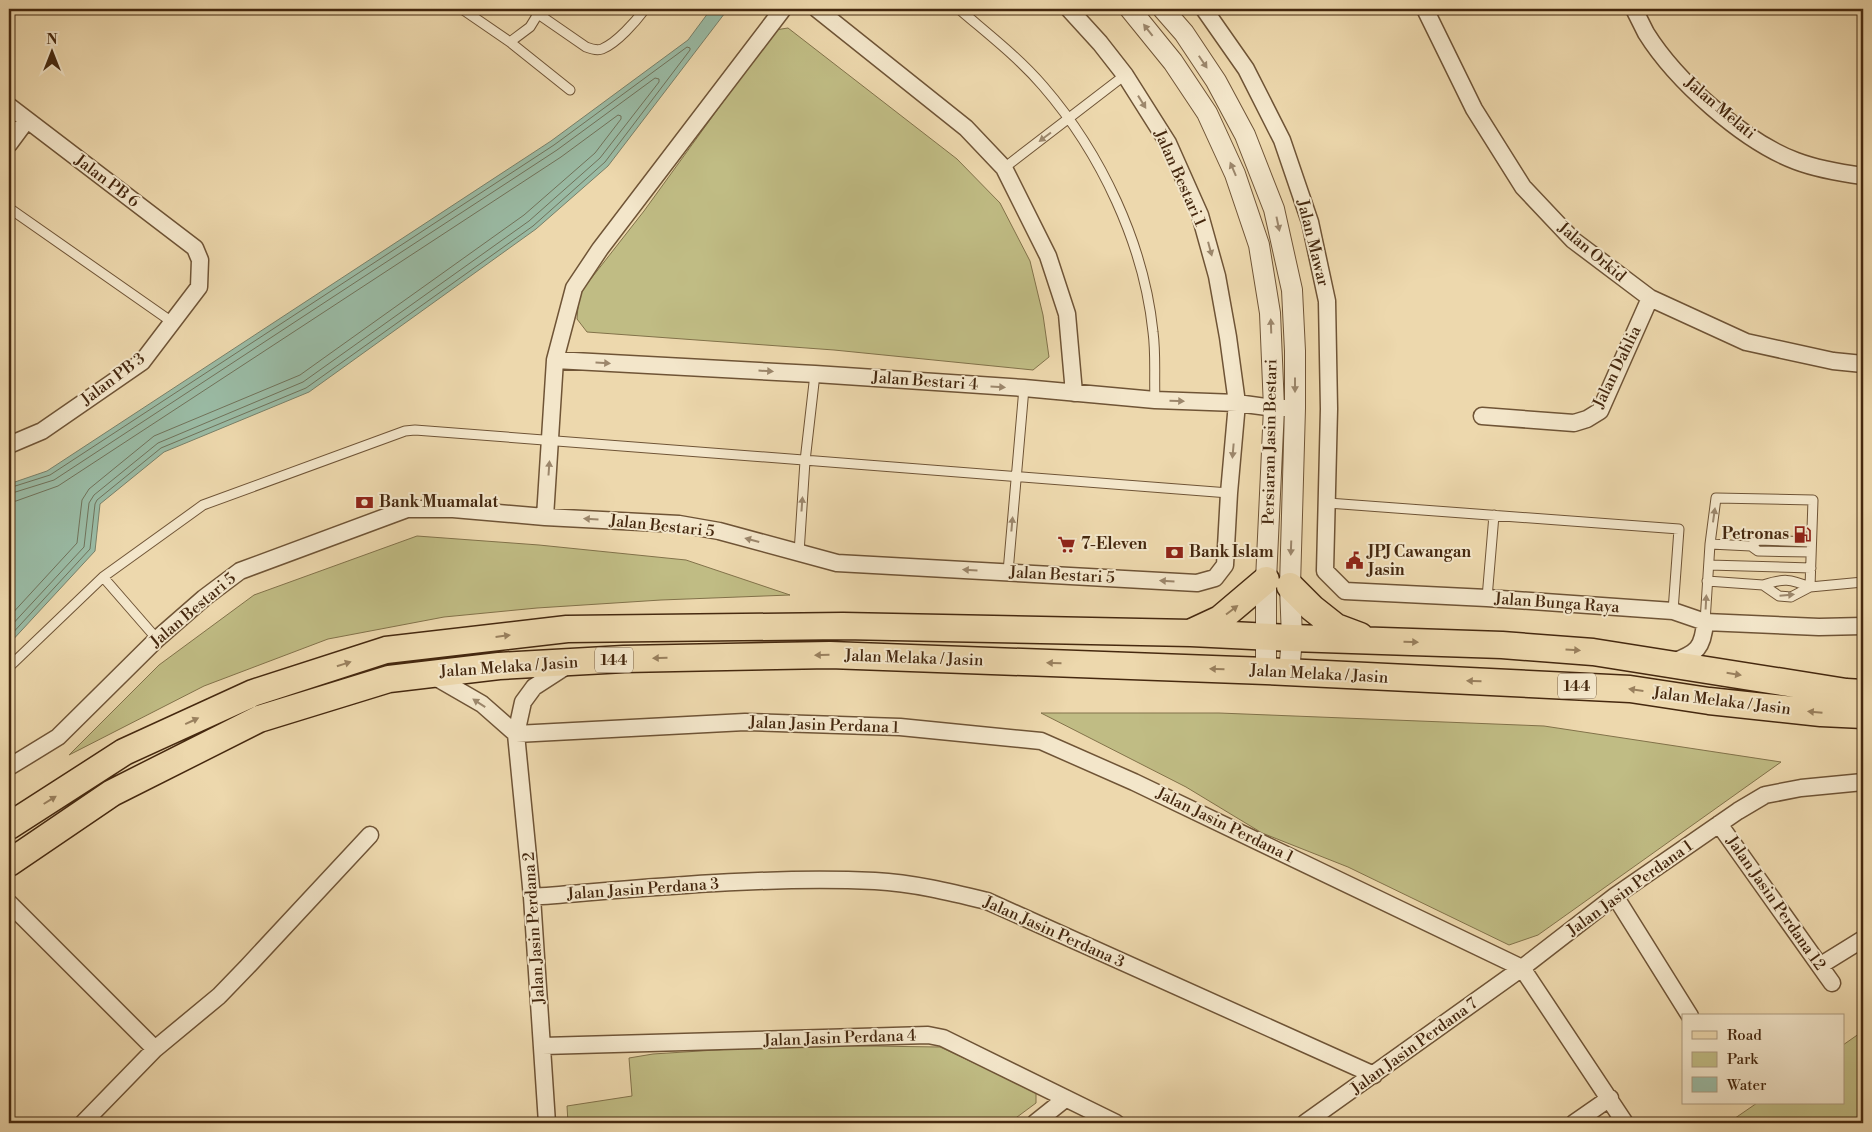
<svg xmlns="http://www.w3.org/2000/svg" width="1872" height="1132" viewBox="0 0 1872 1132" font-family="'Libre Bodoni',serif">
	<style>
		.green { fill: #c0bc84; stroke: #82724a }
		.water { fill: #9abba5; stroke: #788069 }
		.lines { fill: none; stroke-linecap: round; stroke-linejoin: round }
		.shore { stroke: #70725a; stroke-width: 1 }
		.service-casing { stroke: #6f5436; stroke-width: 11 }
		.minor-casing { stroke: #6f5436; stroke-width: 19 }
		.tertiary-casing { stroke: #6f5436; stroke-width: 22 }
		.primary-casing { stroke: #45280f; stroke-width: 29 }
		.service { stroke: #f3e6ca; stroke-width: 9 }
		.minor { stroke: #f3e6ca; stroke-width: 16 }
		.tertiary { stroke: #f3e6ca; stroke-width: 20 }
		.primary { stroke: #edd8ad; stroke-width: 26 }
		.oneway { fill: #9c876c }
		.oneway2 { fill: #99805e }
		.labels { text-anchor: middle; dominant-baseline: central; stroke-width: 4; stroke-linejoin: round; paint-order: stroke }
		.shield { fill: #f3e6ca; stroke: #796147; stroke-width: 1 }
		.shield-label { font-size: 15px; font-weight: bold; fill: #45280f }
		.street-label { font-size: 16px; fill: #45280f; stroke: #f3e6ca }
		.poi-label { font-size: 16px; font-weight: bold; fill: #45280f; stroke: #f3e6ca; text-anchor: start }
	</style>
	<rect width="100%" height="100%" fill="#edd8ad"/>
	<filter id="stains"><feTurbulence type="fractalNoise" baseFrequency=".004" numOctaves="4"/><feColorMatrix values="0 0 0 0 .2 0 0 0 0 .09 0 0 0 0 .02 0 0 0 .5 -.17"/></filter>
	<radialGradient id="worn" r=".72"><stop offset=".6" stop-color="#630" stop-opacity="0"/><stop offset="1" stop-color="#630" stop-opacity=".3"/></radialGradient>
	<path class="green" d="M788,28L957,159L1000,203L1030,261L1043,315L1049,357L1033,370L834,350L587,332L577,319L579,294L644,211L775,30Z
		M417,536L539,545L686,560L790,595L661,600L537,608L444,617L328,639L204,686L69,755L159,665L254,595Z
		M1041,713H1219L1544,726L1781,762L1538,935L1509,945L1348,867L1262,833L1186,787Z
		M1863,1031V1123H1728L1757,1103H1843V1045Z
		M794,1045L940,1047L1036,1092V1103L1009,1123H568L567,1106L632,1096L629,1058L653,1054Z"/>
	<path class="water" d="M711,9H728L608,166L536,229L309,392L164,452L100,504L95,551L9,644V484L47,471L551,141L688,40Z"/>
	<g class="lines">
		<path class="shore" d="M9,488L50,475L554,145L687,47L690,48V50L605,162L533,226L306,388L161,448L97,500L95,504L90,549L9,637
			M9,494L54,480L557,150L655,78L659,79V82L600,158L529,221L303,382L158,443L94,495L89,503L84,547L9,628
			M9,502L16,501L58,486L561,157L618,115L621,116V119L595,153L524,215L300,375L154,436L89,489L82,500L77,543L9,617"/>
		<defs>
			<path id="service" d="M462,9L510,42L570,90
				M531,9L586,47C591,49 597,51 602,49C617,43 636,21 645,9
				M959,9C988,34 1018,57 1043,86C1101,153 1144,244 1153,332C1156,354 1154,378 1155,400
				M510,42L530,27L538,14
				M1004,168L1125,75
				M9,208L172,322
				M1328,503L1679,529L1673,611
				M1710,544L1751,546L1758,551L1811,552
				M1751,546L1758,540L1811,542
				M799,553L805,461L815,374
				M1709,565L1811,568
				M1008,572L1024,388
				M103,577L157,639
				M1707,581L1763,585L1779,596L1791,597L1810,587L1863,582
				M1487,598L1494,515
				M1705,622L1710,544L1716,498L1813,500L1810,587C1790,579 1784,578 1763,585
				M9,667L103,577L203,505L405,431L415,430C687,450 958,474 1229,493"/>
			<path id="minor" d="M817,9L966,128L1004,168L1048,256L1067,314L1074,393
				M1204,9L1246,69L1282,140L1310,222L1327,301L1329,409L1325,571L1345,591L1487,598L1673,611L1705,622L1819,627L1863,626
				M1425,9L1474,109L1523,187L1573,240L1650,298L1746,342L1833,361L1863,364
				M1634,9C1638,17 1642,25 1646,33C1676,81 1743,141 1796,161C1817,169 1841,173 1863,176
				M9,106L195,248L200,260L199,287L142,362L42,431L9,445
				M9,144L26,121
				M555,360L815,374L1024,388L1155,400L1237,403L1274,408H1286
				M1482,416L1574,423L1587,419L1600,411L1650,298
				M545,517L555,360L574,288L600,249L783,9
				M1673,662C1697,653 1703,648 1705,622
				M430,674L482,704L516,734
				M516,734L745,722L900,727L1041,741L1134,782L1522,968
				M9,767L58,737L157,639L204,598L240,571L407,509H453L545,517L679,524L719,531L837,563L1197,583L1215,578L1225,565L1229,493L1237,403L1228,337L1217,276L1200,215L1168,143L1125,75L1100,43L1069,9
				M1719,824L1832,983
				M1615,896L1690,1016
				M532,897C646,888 761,876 875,881C913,883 950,892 987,901L1374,1075
				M9,903L155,1049
				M1821,965L1863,939
				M1522,968L1625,1123
				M543,1046L928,1035L943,1038L1116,1123
				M83,1123L155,1049L219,996L247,967L370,835
				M547,1123L532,897L516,734L523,702L534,687L568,665
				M1035,1123L1065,1099
				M1305,1123L1522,968L1615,896L1738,811L1765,795L1801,788L1863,782
				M1574,1123L1610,1098"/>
			<path id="tertiary" d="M1130,9L1173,62L1207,113L1235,174L1259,245L1270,313L1274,408L1266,580V671
				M1163,9L1184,33L1216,81L1245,135L1274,209L1292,290L1295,351V408L1290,586L1292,638L1289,673"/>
			<path id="primary" d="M1290,586L1312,608L1336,627L1360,636
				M1192,632L1220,619L1266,580
				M9,826L124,752L253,693L386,650L567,629L843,626L1191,633L1292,638L1502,645L1593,652L1846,692L1863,693
				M9,863L112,793L259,719L389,679L499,666L624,659L830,655L1266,671L1630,689L1709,701L1821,713L1863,715"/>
		</defs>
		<use href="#service" class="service-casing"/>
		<use href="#minor" class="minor-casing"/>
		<use href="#tertiary" class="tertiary-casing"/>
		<use href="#primary" class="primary-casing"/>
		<use href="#service" class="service"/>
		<use href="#minor" class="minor"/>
		<use href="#tertiary" class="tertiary"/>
		<use href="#primary" class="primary"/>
	</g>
	<defs><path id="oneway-solid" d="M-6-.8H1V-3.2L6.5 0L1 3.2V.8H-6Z" transform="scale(1.25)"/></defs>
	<g class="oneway">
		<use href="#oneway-solid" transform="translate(1148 30) rotate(-128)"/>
		<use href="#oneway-solid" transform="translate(1203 62) rotate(56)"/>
		<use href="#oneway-solid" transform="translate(1142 102) rotate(58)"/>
		<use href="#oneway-solid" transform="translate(1045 137) rotate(143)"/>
		<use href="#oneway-solid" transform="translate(1233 169) rotate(-113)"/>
		<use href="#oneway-solid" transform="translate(1278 224) rotate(78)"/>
		<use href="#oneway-solid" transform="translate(1210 249) rotate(75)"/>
		<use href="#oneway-solid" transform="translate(1271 326) rotate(-92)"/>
		<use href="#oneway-solid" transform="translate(603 363) rotate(3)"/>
		<use href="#oneway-solid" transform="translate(766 371) rotate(3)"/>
		<use href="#oneway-solid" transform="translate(1295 385) rotate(90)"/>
		<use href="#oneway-solid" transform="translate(998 387) rotate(4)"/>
		<use href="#oneway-solid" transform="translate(1177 401) rotate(2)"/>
		<use href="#oneway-solid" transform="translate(1233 451) rotate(95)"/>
		<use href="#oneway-solid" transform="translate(549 468) rotate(-86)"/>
		<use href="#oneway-solid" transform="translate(802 504) rotate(-86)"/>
		<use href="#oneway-solid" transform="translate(1714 515) rotate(-82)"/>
		<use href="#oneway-solid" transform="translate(591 519) rotate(-177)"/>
		<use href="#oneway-solid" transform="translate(1012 524) rotate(-85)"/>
		<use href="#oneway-solid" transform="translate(752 540) rotate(-165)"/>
		<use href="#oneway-solid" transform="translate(1291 548) rotate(92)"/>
		<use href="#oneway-solid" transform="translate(970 570) rotate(-177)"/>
		<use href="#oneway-solid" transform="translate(1167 581) rotate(-177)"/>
		<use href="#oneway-solid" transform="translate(1787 595) rotate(-5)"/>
		<use href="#oneway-solid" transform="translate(1706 602) rotate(-87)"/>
		<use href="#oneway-solid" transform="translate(479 703) rotate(-147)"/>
	</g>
	<g class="oneway2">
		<use href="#oneway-solid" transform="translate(1232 610) rotate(-37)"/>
		<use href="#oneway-solid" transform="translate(503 636) rotate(-7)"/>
		<use href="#oneway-solid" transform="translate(1411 642) rotate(2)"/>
		<use href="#oneway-solid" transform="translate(1573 650) rotate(4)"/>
		<use href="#oneway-solid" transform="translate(822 655) rotate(179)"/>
		<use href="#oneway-solid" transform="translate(660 658) rotate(179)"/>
		<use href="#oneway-solid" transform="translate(1054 663) rotate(-178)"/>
		<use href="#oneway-solid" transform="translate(344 664) rotate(-18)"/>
		<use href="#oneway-solid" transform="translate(1217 669) rotate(-178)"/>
		<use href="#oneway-solid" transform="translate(1734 674) rotate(9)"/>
		<use href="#oneway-solid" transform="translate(1474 681) rotate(-178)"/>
		<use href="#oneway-solid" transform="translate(1636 690) rotate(-172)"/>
		<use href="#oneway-solid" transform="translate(1815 712) rotate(-175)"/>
		<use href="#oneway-solid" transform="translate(192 721) rotate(-25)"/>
		<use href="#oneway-solid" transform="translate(50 800) rotate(-32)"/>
	</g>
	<defs>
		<symbol id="bank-bare" viewBox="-9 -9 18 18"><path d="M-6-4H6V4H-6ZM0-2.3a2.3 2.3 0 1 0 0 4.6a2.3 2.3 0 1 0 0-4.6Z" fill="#8f2418" stroke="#f3e6ca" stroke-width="2.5" paint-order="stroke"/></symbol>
		<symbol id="fuel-bare" viewBox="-9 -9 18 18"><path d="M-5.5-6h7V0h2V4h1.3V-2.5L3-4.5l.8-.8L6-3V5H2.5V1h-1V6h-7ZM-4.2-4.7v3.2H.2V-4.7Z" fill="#8f2418" stroke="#f3e6ca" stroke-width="2.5" paint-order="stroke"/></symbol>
		<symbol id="supermarket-bare" viewBox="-9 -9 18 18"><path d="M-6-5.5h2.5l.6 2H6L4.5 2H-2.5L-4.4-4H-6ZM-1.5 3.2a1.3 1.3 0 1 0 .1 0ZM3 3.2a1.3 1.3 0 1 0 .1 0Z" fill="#8f2418" stroke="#f3e6ca" stroke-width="2.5" paint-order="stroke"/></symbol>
		<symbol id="civic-bare" viewBox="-9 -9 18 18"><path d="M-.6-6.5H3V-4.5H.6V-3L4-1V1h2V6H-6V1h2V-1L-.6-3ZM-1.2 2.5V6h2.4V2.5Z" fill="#8f2418" stroke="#f3e6ca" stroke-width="2.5" paint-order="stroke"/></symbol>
	</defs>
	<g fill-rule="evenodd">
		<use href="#bank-bare" x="352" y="490" width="25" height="25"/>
		<use href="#fuel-bare" x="1790" y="522" width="25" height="25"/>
		<use href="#supermarket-bare" x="1054" y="532" width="25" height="25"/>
		<use href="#bank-bare" x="1162" y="540" width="25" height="25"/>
		<use href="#civic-bare" x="1342" y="548" width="25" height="25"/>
	</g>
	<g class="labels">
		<g class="shield">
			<rect x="595" y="647.5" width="38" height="25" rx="4"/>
			<rect x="1558" y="673.5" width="38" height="25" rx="4"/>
		</g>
		<g class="shield-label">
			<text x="614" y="660">144</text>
			<text x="1577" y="686">144</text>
		</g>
		<g class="street-label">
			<text transform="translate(1720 108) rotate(40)">Jalan Melati</text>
			<text transform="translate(1180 178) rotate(66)">Jalan Bestari 1</text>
			<text transform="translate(107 181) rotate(37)">Jalan PB 6</text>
			<text transform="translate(1313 243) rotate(76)">Jalan Mawar</text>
			<text transform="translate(1592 252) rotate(40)">Jalan Orkid</text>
			<text transform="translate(1617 367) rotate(-64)">Jalan Dahlia</text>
			<text transform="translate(113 379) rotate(-37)">Jalan PB 3</text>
			<text transform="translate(925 381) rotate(4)">Jalan Bestari 4</text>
			<text transform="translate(1270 442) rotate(-89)">Persiaran Jasin Bestari</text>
			<text transform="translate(662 526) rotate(6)">Jalan Bestari 5</text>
			<text transform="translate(1062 575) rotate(3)">Jalan Bestari 5</text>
			<text transform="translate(1557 603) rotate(4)">Jalan Bunga Raya</text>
			<text transform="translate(193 610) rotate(-40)">Jalan Bestari 5</text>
			<text transform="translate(914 658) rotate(2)">Jalan Melaka / Jasin</text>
			<text transform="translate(509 667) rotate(-4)">Jalan Melaka / Jasin</text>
			<text transform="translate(1319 674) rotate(3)">Jalan Melaka / Jasin</text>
			<text transform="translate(1722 701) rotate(7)">Jalan Melaka / Jasin</text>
			<text transform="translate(824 725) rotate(2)">Jalan Jasin Perdana 1</text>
			<text transform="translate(1225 825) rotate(26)">Jalan Jasin Perdana 1</text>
			<text transform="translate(1630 888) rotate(-36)">Jalan Jasin Perdana 1</text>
			<text transform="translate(643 889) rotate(-4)">Jalan Jasin Perdana 3</text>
			<text transform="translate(1776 903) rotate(55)">Jalan Jasin Perdana 12</text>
			<text transform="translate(534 928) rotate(-94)">Jalan Jasin Perdana 2</text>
			<text transform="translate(1054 932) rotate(24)">Jalan Jasin Perdana 3</text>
			<text transform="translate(840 1038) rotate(-2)">Jalan Jasin Perdana 4</text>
			<text transform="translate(1414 1046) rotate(-36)">Jalan Jasin Perdana 7</text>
		</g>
		<g class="poi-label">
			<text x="379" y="502">Bank Muamalat</text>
			<text x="1789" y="534" text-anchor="end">Petronas</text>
			<text x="1081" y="544">7-Eleven</text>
			<text x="1189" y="552">Bank Islam</text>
			<text x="1368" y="552">JPJ Cawangan<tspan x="1368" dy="18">Jasin</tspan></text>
		</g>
	</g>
	<rect width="1872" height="1132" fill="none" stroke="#edd8ad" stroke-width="30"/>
	<rect x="10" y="10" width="1852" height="1112" fill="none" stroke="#45280f" stroke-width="2.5"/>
	<rect x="15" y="15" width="1842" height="1102" fill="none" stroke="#45280f"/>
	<rect x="1682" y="1014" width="162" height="90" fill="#f3e6ca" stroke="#ad9a7f"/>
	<rect x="1692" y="1031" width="25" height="8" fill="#edd8ad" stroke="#ad9a7f"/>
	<text x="1727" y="1040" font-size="15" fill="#45280f">Road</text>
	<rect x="1692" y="1052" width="25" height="15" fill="#c0bc84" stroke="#ad9a7f"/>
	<text x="1727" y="1064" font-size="15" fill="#45280f">Park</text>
	<rect x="1692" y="1077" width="25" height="15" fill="#9abba5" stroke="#ad9a7f"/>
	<text x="1727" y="1090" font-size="15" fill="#45280f">Water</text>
	<g transform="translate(52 52)" stroke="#f3e6ca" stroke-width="4" paint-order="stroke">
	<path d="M0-4L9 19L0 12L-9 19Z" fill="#45280f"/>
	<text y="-8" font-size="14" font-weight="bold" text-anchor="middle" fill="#45280f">N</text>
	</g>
	<rect width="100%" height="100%" filter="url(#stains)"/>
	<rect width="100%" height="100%" fill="url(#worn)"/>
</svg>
